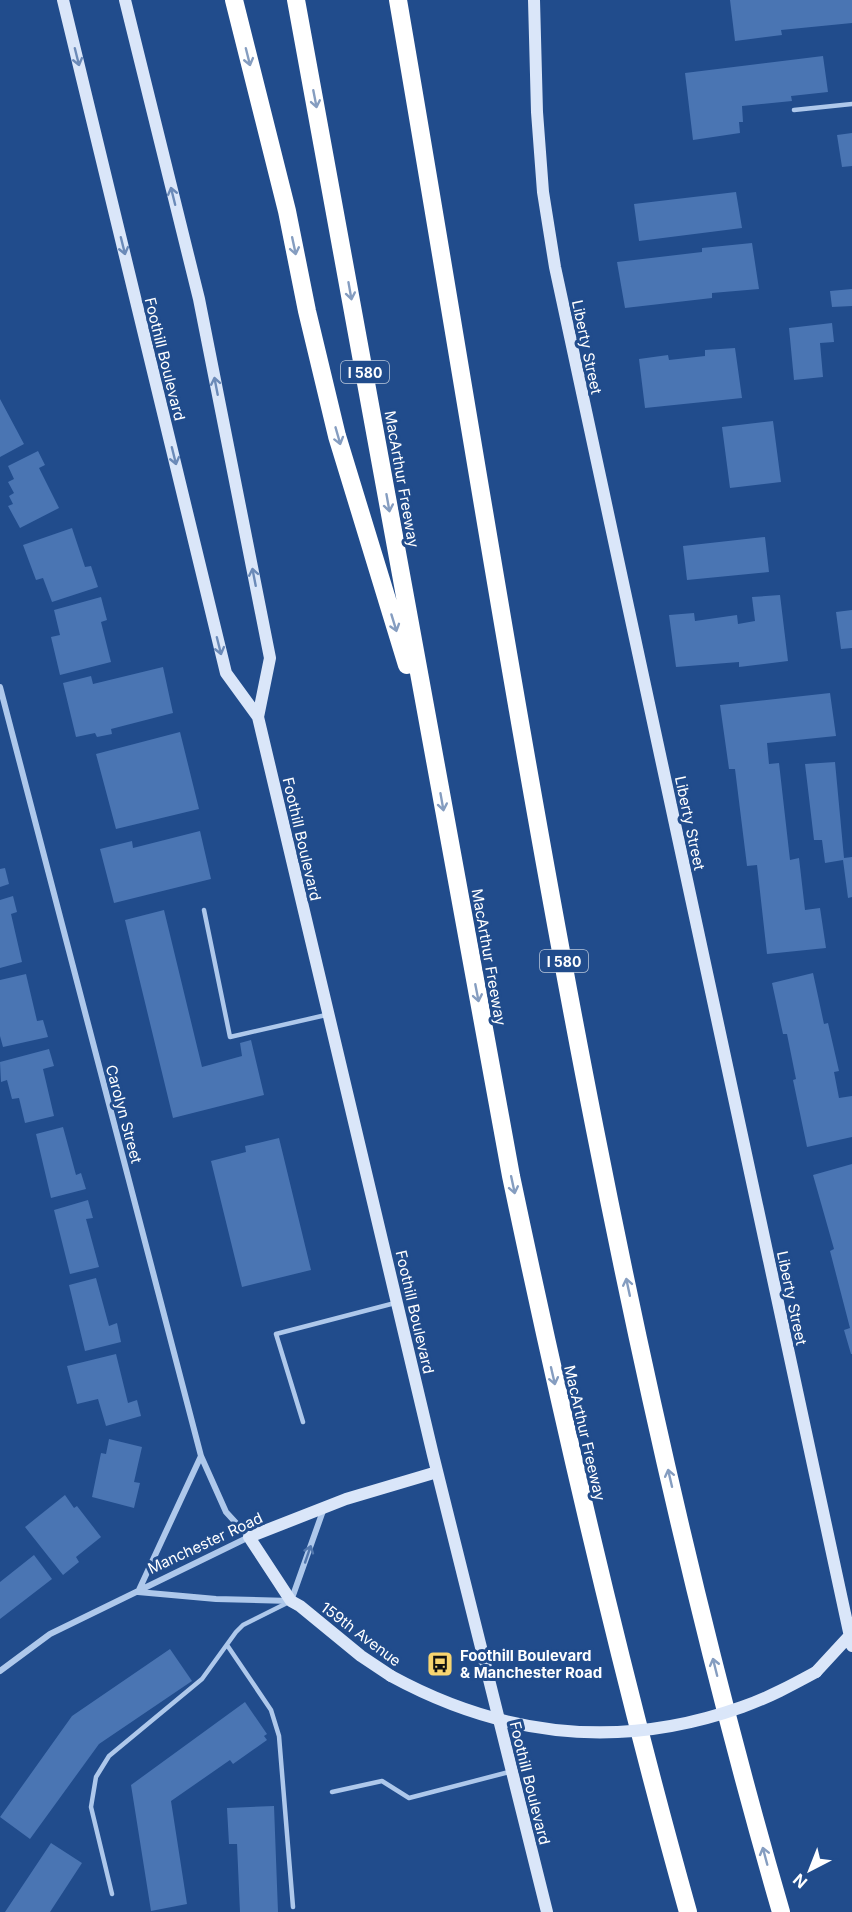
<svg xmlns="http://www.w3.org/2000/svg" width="852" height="1912" viewBox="0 0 852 1912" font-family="Inter,sans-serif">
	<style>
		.building { fill: #4a75b3 }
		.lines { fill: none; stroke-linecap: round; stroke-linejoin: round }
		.lane { stroke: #aec8eb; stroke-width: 4.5 }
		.street { stroke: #aec8eb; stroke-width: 6 }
		.secondary { stroke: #dae6f9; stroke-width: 12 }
		.highway { stroke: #fff; stroke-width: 18 }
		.secondary-bridge { stroke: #dae6f9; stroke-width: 12 }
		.oneway { stroke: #6b8ab8 }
		.oneway2 { stroke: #859dc0 }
		.oneway3 { stroke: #5277ad }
		.labels { text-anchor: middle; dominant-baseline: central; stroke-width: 6; stroke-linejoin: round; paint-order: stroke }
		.shield { fill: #214c8c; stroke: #bcc9dc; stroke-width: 1.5 }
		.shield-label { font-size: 14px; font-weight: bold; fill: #fff }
		.street-label { font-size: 15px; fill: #fff; stroke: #214c8c }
		.poi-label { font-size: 15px; font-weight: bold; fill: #fff; stroke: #214c8c; text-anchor: start }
	</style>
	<rect width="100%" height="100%" fill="#214c8c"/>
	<path class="building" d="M730,0H852V23L781,30L782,35L735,41Z
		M823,56L828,92L791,96L792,101L742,106L743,122H739L740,133L693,140L685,73Z
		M852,133V166L842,167L837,135Z
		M736,192L742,228L639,241L634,204Z
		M752,243L759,289L712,293V298L625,308L617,262L702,252V248Z
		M852,289V306L832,307L830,291Z
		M832,323L834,342L820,343L823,377L794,380L789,328Z
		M735,348L742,398L645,408L639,359L668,355L669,360L705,356V350Z
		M0,399L24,444L0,457Z
		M773,421L781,482L730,488L722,427Z
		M38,451L45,465L39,468L59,508L20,528L8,506L13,504L9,496L14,493L8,482L14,479L8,466Z
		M72,528L85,567L91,566L98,587L52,602L43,578L36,580L23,545Z
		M765,537L769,572L687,580L683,546Z
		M780,595L788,661L739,667V662L676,667L669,615L694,613L695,621L737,615L738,624L755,621L752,597Z
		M101,597L107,620L101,622L111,662L60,675L51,637L60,635L54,610Z
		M852,610V648L841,649L836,612Z
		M163,667L173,713L111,729L112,734L97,737L95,733L76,737L63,683L91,676L93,684Z
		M830,693L836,736L767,743L769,764L779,763L790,860L799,858L805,910L820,908L826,948L767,954L757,865L747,866L735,769H729L720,705Z
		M180,732L199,809L116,829L96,754Z
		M835,762L844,858L852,857V897L848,898L843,860L825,863L822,840H814L805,764Z
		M200,831L211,879L114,903L100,849L132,841L133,848Z
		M5,868L9,884L0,887V869Z
		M13,896L17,912L11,914L22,962L0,968V900Z
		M164,910L202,1067L242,1056L240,1043L251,1040L264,1095L173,1118L125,920Z
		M813,973L824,1024L828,1023L839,1071L834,1072L839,1098L852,1096V1137L807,1147L793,1080L796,1079L787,1034H783L772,983Z
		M26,974L37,1021L43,1020L48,1037L3,1047L0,1036V980Z
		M49,1049L54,1066L43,1069L54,1116L25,1123L19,1098L12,1099L7,1080L1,1082L0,1062Z
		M63,1127L76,1175L81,1173L86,1189L51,1198L36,1134Z
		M279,1138L311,1270L242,1287L211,1161L246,1152L245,1146Z
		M852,1164V1354H851L844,1330L850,1328L830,1251L834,1249L813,1175Z
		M88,1200L93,1218L86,1219L99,1267L70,1274L54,1210Z
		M96,1278L109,1326L117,1323L121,1342L85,1351L69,1285Z
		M116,1354L128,1403L137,1400L141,1416L106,1426L98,1399L77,1404L67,1366Z
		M109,1439L142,1447L134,1482L140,1483L134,1508L92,1497L101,1453L106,1454Z
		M65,1495L74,1508L77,1506L101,1537L76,1557L79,1562L63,1575L25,1527Z
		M34,1555L52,1579L0,1619V1582Z
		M170,1649L192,1681L99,1744L30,1839L0,1817L72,1716Z
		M245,1702L267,1734L264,1736L267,1740L233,1764L230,1760L171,1801L187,1904L151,1911L131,1785Z
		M274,1806L278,1912H240L237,1844H229L227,1808Z
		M51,1843L82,1863L50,1912H5Z"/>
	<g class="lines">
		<path class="lane" d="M794,110L852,104
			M204,910L230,1037L326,1015
			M303,1422L276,1334L395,1303
			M227,1645L271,1710L279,1736L293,1907
			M332,1792L382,1781L409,1798L509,1772
			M112,1894L91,1807L96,1777L109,1756L202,1679L236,1632L243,1625L291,1601"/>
		<path class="street" d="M0,687L201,1456L226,1512L249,1537L50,1634L0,1671
			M201,1456L138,1592L216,1599L291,1601L324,1508"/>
		<path class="secondary" d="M63,0L226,673L258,717L433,1455L547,1912
			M125,0L199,299L270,658L258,717
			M534,0L537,112L543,192L555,267L852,1646
			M816,1672L852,1633
			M391,1676L361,1656L300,1606L291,1601L249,1537L346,1499L437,1472"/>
		<path class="highway" d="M234,0L287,211L307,311L337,436L407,665
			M296,0L511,1176C563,1423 620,1669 688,1912
			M398,0C508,639 600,1288 781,1912"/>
		<path class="secondary-bridge" d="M391,1676C503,1737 621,1750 742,1707C768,1698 792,1685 816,1672"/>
	</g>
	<defs><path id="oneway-shaft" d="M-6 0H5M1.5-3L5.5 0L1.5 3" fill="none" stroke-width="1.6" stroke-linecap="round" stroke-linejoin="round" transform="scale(1.5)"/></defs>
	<g class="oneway">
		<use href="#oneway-shaft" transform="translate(77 57) rotate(76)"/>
		<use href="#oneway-shaft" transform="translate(173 196) rotate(-104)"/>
		<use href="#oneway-shaft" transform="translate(123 246) rotate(76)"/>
		<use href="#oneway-shaft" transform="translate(216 386) rotate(-101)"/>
		<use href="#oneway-shaft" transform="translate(174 456) rotate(76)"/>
		<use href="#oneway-shaft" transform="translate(254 577) rotate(-101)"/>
		<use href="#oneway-shaft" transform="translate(219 646) rotate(76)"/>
	</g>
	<g class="oneway2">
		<use href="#oneway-shaft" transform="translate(248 57) rotate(76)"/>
		<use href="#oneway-shaft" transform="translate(315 99) rotate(79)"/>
		<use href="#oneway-shaft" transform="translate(294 246) rotate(78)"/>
		<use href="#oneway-shaft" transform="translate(350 291) rotate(80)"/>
		<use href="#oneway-shaft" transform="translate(338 436) rotate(74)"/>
		<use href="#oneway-shaft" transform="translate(388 503) rotate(80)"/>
		<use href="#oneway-shaft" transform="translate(394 623) rotate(73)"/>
		<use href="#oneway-shaft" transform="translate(442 802) rotate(80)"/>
		<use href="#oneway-shaft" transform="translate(477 993) rotate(79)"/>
		<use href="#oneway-shaft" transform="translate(513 1185) rotate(78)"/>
		<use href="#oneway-shaft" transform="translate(628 1287) rotate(-102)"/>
		<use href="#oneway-shaft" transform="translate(553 1376) rotate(77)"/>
		<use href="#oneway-shaft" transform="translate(670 1478) rotate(-103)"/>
		<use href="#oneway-shaft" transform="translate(715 1667) rotate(-104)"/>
		<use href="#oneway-shaft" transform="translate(765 1856) rotate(-105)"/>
	</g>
	<use class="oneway3" href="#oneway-shaft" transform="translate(308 1554) rotate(-71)"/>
	<defs>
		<symbol id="bus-square" viewBox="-11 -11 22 22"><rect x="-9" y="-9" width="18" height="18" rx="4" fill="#f8d570" stroke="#214c8c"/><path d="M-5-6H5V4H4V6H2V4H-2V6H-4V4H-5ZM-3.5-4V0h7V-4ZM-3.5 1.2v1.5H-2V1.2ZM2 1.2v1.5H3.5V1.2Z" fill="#111"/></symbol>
	</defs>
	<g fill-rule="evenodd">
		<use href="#bus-square" x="425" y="1649" width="30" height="30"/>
	</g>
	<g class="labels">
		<g class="shield">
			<rect x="341" y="361" width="48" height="22" rx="4.5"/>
			<rect x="540" y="950" width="48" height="22" rx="4.5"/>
		</g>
		<g class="shield-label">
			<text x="365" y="372">I 580</text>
			<text x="564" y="961">I 580</text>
		</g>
		<g class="street-label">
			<text transform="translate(587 347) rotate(78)">Liberty Street</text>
			<text transform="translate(165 359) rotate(76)">Foothill Boulevard</text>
			<text transform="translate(402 479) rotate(80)">MacArthur Freeway</text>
			<text transform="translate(690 823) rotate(78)">Liberty Street</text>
			<text transform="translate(302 839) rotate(77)">Foothill Boulevard</text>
			<text transform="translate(489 957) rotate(80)">MacArthur Freeway</text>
			<text transform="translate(124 1114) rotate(75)">Carolyn Street</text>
			<text transform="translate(792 1298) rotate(78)">Liberty Street</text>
			<text transform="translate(415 1312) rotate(77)">Foothill Boulevard</text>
			<text transform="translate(585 1433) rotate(77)">MacArthur Freeway</text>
			<text transform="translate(205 1543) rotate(-25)">Manchester Road</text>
			<text transform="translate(361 1634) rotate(37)">159th Avenue</text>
			<text transform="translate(530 1783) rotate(76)">Foothill Boulevard</text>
		</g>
		<g class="poi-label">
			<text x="460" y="1655">Foothill Boulevard<tspan x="460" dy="17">&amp; Manchester Road</tspan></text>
		</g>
	</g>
	<g transform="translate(810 1870) rotate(222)" stroke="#214c8c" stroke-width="4.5" paint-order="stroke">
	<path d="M0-4.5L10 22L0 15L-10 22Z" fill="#ffffff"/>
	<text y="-9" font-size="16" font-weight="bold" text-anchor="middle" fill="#ffffff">N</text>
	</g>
</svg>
